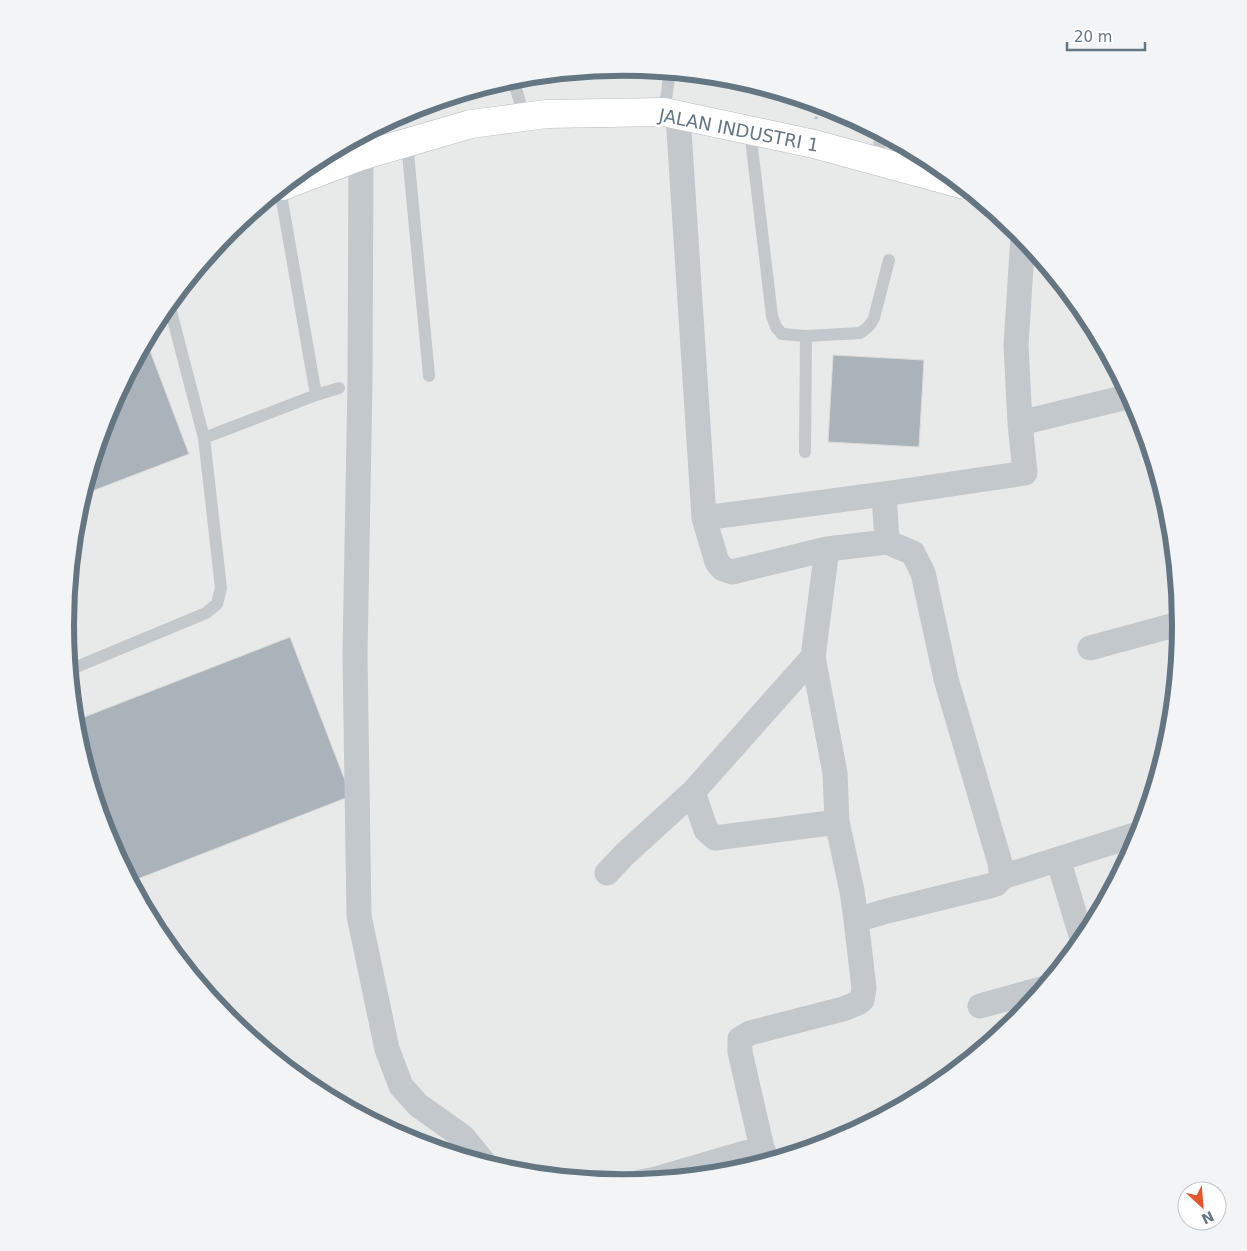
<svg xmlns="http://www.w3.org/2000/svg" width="1247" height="1251" viewBox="0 0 1247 1251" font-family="'DejaVu Sans',sans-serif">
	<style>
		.built { fill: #e8e9e9 }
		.building { fill: #aab3b9; stroke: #dcdcda }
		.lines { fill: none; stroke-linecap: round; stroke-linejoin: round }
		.secondary-casing { stroke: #b3babf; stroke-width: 29 }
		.path { stroke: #bbbfc2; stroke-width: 3; stroke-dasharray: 2.5 2.5; stroke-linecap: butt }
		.lane { stroke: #c3c8cc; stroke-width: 12 }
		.street { stroke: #c3c8cc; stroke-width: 25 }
		.secondary { stroke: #fff; stroke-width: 28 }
		.labels { text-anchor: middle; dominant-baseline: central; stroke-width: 5; stroke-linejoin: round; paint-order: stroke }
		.street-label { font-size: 18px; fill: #657683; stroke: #fff }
		.rim { fill: none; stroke: #657683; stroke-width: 6 }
	</style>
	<rect width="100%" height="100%" fill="#fafaf8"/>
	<path class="built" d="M66 626a557 557 0 1 1 1114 0a557 557 0 1 1-1114 0Z"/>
	<path class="building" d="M146,340L189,454L82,495L108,412Z
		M833,355L924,360L919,447L828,442Z
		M290,637L351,796L130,882L107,839L76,734L74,721Z"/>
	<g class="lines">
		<defs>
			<path id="secondary" d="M283,186L361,156L471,124L546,114L664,112L814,144L961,184"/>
		</defs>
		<use href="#secondary" class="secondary-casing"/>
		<path class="path" d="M816,119L817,103"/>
		<path class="lane" d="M513,78L524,117
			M664,112L670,72
			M750,131L772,316L776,327L782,334L806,336L860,333C867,329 871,325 874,318L889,260
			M407,143L429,376
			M877,160L881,133
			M280,189L316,395
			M169,304L204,438
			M805,452L806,336
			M69,670L206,613L217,604L221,588L204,438L316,395L339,388"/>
		<path class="street" d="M678,115L704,518L717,562L723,569L732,572L827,549L887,542L913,553L923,573L946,679L1000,863L1002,877
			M361,156L360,381L355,655L359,916L387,1049L401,1086L418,1105L463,1137L485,1164
			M1020,423L1131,396
			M704,518L884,494
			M887,542L884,494L1025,473L1020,423L1016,345L1023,236
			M1090,648L1182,623
			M813,657L835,773L837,822
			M693,792L706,830L715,838L837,822L852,891L856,920
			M1058,859L1083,942
			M607,873L625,854L693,792L813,657L827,549
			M980,1006L1045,988
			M768,1162L762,1148L740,1052V1039L750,1033L843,1009L858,1003L862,1000L864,988L856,920L887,911L989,886L996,884L1002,877L1141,833
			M640,1182L656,1179L762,1148"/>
		<use href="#secondary" class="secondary"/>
	</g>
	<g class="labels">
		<g class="street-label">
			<text transform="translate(739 130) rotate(11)">JALAN INDUSTRI 1</text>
		</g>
	</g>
	<path d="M0 0H1247V1251H0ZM74 625a549 549 0 1 1 1098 0a549 549 0 1 1-1098 0Z" fill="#f3f4f5" fill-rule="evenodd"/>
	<path class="rim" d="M74 625a549 549 0 1 1 1098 0a549 549 0 1 1-1098 0Z"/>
	<g transform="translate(1202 1206) rotate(154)"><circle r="24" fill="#ffffff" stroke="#c1c8cd"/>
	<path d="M0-4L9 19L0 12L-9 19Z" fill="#e4572e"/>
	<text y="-8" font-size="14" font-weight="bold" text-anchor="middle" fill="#657683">N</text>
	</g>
	<path d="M1067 42v8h78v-8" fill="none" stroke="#657683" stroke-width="2.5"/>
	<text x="1074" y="42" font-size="15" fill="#657683" stroke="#ffffff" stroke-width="4" paint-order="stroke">20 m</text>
</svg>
